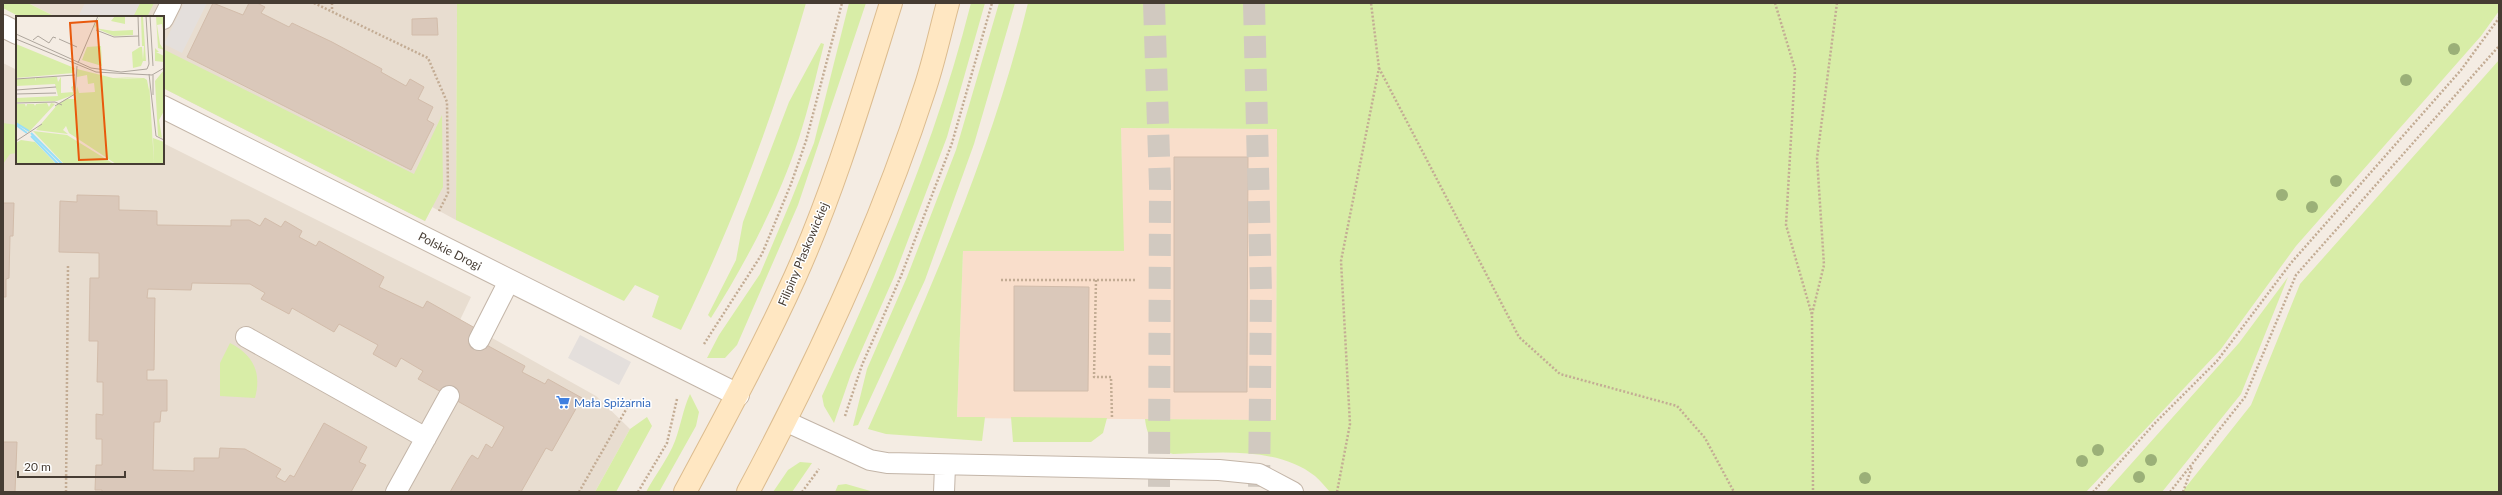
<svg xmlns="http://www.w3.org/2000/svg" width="2502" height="495" viewBox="0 0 2502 495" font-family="Lato,sans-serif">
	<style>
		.residential { fill: #e8ddd0 }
		.commercial { fill: #f9decb }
		.green { fill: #d8eda7 }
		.parking { fill: #e4dfdc }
		.building { fill: #dac8ba; stroke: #d2bcaa }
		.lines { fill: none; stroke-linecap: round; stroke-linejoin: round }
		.motorway-tunnel { stroke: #d1c9c0; stroke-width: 22; stroke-dasharray: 22 11; stroke-linecap: butt }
		.service-casing { stroke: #c3b5a8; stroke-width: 22 }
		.minor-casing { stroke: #c3b5a8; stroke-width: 24 }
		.secondary-casing { stroke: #dcbc8f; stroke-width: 24 }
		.path { stroke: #c3ac94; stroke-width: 2.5; stroke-dasharray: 2 2; stroke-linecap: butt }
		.service { stroke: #fff; stroke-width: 20 }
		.minor { stroke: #fff; stroke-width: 22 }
		.secondary { stroke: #ffe7c2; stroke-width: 22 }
		.tree { fill: #9bb078 }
		.labels { text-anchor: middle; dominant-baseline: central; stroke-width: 3; stroke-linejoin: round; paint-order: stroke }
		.street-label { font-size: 12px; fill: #463c33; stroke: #fff }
		.shop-label { font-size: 12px; fill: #366cbe; stroke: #fff; text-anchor: start }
		.inset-river { fill: none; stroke: #98dff8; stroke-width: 2 }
		.inset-road { fill: none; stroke: #aea69d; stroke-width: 1 }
		.view { fill: #e8590c; fill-opacity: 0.15; stroke: #e8590c; stroke-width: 2 }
		.inset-edge { fill: none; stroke: #463c33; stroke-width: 2 }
	</style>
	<rect width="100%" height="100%" fill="#f4ece3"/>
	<path class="residential" d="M28,3H457L456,220L432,207L425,221L163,88V17H56Z
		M3,63L17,70V163H163V143L471,297L460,320L596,396L630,429L595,492H3Z"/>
	<path class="commercial" d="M1121,128L1277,129L1276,420L957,418L963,250L1123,251Z"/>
	<path class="green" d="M3,3H28L56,17H20L3,8Z
		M140,3H154L147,17H133Z
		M457,3H806C774,115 732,226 681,330L652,317L659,296L635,285L624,301L456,220Z
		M849,3H866L798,205L737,345L725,358H707L719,335L760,274L790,203L814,143Z
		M971,3H985L947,137L894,277L851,374L834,423L824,406L822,396C881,268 937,139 971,3Z
		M999,3H1015L974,144L925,280L858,425L853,426L867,369L907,277L956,150Z
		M1028,3H2499V11L2481,36L2296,246L2221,349L2086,492H1330C1325,487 1321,481 1315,476C1277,446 1218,453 1173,454C1154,449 1147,437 1145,419L1276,420L1277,129L1121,128L1124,251H963L957,417H985L982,441L886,434L868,429C930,291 992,151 1028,3Z
		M821,43L824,44C816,76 809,107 799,138C778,202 746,262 711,318L708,315L736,260L743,222L789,102Z
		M163,49L414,174L442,115L443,187L425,221L163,88Z
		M2499,60V492H2182L2251,405L2300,284Z
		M3,123L17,125V153L10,154L3,164Z
		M2288,277L2241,394L2162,492H2106L2239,343Z
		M230,343C253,355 262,372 255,398L220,396V363Z
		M690,394L699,412L696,426L659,492H646C655,475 668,459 675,441C681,425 683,409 690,394Z
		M647,417L652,426L616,492H595L630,429Z
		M1011,417L1107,418L1103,433L1091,442H1013Z
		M800,462L812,463L792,492H773L788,470Z
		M846,484L874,492H835L838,485Z"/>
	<path class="parking" d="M85,3H140L133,17H78Z
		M184,3H207L182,53L164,44Z
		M580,335L631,362L619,385L568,358Z"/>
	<path class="building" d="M213,3L243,15L249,3H257L265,7L261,13L289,27L292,23L332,42L382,69L381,72L406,86L410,79L424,87L418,99L433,107L427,120L434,124L411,170L187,57Z
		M437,18L438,35H412V19Z
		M1174,157H1248L1247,392H1174Z
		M77,195L119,196V210L157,211V225L231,226V220H249L260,226L265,218L281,227L285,221L302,231L299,237L316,246L319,241L384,277L379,287L423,308L427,301L475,328L470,336L525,366L522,372L545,384L548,379L582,398L552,451L546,448L521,492H450L469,459L472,455L478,459L486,444L492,448L504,427L418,379L423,371L401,358L396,367L373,354L378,345L339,324L334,332L292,308L289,314L261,299L265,293L250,284L192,283L191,290L148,289L147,298H155L154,370H147V380H167V411H161L160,422H154L153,470L194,471V458H219L220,448L245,449L281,469L276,477L285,482L290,475L294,477L324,423L367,447L359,462L366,465L351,492H102V490H95L96,465H102V439H96V414L103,415V382H97L98,341H89L90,278H99V253L59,252L60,201L77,202Z
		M3,203H14L13,236H10L9,278L6,279V297H3Z
		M1014,286L1089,287L1088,391H1014Z
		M3,442H17L15,492H3Z"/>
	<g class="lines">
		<path class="motorway-tunnel" d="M1154,3L1160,186L1159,492
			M1254,3L1261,293L1259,492"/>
		<defs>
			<path id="service" d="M163,19L171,3
				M246,337L426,438
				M479,340L509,281
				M785,421L870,460L887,463L1219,470L1259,474L1293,492
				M396,492L449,396
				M944,492L945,466"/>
			<path id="minor" d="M3,26L17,33
				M163,107L738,395"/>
			<path id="secondary" d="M685,492C723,421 762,350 795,277C835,188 862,95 891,3
				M748,492C817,363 879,230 924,91C934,62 940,32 948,3"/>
		</defs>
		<use href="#service" class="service-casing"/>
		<use href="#minor" class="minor-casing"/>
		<use href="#secondary" class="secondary-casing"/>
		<path class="path" d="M314,3L428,58L447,102L448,193L439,211
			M332,3V11
			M1775,3L1795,69L1786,225L1812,315L1813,492
			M1379,68L1519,337L1560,374L1677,406L1705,438L1734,492
			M1001,280H1135
			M1096,280L1094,377H1111L1112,418
			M1812,314L1824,265L1817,158L1837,3
			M704,344L762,254L791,184L806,141L842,3
			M845,416L862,365L901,276L952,143L992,3
			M66,492L68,264
			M579,492L632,399
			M638,492L667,443L677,399
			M802,492L819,469
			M1337,492L1350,424L1341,261L1379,68L1371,3
			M2093,492L2156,422L2217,361L2291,263L2461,70L2499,18
			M2170,492L2245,397L2296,275L2499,46
			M2183,492L2192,467"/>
		<use href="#service" class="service"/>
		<use href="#minor" class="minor"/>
		<use href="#secondary" class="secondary"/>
	</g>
	<g class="tree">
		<circle cx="2454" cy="49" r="6"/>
		<circle cx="2406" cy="80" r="6"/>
		<circle cx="2336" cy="181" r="6"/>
		<circle cx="2282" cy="195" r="6"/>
		<circle cx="2312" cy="207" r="6"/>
		<circle cx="2098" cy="450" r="6"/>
		<circle cx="2151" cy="460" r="6"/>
		<circle cx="2082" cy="461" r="6"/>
		<circle cx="2139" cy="477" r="6"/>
		<circle cx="1865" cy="478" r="6"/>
	</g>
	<defs>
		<symbol id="supermarket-bare" viewBox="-9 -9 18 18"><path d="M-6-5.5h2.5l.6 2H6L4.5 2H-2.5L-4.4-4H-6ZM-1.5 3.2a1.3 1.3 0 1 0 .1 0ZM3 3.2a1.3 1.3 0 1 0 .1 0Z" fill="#3f7fe0" stroke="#fff" stroke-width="2.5" paint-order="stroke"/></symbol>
	</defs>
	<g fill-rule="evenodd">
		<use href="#supermarket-bare" x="553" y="392" width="20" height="20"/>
	</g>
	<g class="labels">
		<g class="street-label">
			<text transform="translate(450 251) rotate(27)">Polskie Drogi</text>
			<text transform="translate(803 254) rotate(-67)">Filipiny Płaskowickiej</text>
		</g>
		<g class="shop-label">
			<text x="574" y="402">Mała Spiżarnia</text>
		</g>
	</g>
	<g transform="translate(16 16)">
		<rect width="148" height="148" fill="#f4ece3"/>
		<path d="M84,0L79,12L97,15L117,14V19L98,20L79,12L78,11ZM99,0H109V8L95,5ZM125,0L127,1L130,45H127L125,50L117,52L116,36L124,31H126L127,44L128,30H126ZM140,0H148V20L146,8L141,9L144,28L148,34L142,32ZM0,28L56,51L59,52L57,57L0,62ZM85,30L86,50L66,44L71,31ZM139,32L143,36H140L148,40V46L139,45ZM61,53L97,62L126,61L97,63L128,62L131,64L133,74V64L138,148H100L53,117L50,110L47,114L52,118L20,114L42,88L50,83H59L61,70L63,77L79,76L78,67L72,68L71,59L61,61ZM148,54V95L143,104L146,122L142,120L139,65ZM41,61L42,66L45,61V77L57,76L55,71L57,70V79L41,85L0,86V82L42,80L39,68L0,70V63L19,62L20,65V62ZM31,87L33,91L35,87L39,88L13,116L0,107V88H9L10,91L11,88H18L19,90L20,88ZM17,115L51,119L98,148H48ZM137,122L148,126V148H138ZM5,124L19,126L40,148H0V127Z" fill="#d8eda7"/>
		<path class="inset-river" d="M0,107L13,115M0,109L11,117M15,117L46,148M15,120L42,148"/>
		<path class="inset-road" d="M122,0L123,30M130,0L133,48L131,53M134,0L137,50M80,14L98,21L123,20M0,18L75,52L105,56L131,53M0,23L80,56L136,59L148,52M43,23L61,31M17,24L22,20L33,27L37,21L40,22M62,47L82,0M133,58L140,120L148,124M0,63L59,59M0,74L40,71M0,78L40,77M137,79V59M0,87L39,86L46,89M39,90L59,78L61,50M0,125L26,108"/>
		<path class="view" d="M81,5L91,143L63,144L54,7Z"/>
		<rect width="148" height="148" class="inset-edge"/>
	</g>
	<rect width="2502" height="495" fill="none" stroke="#463c33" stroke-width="8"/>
	<path d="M18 471v6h107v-6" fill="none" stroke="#463c33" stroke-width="2"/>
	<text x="24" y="471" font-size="12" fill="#463c33" stroke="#ffffff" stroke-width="3" paint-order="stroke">20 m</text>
</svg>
